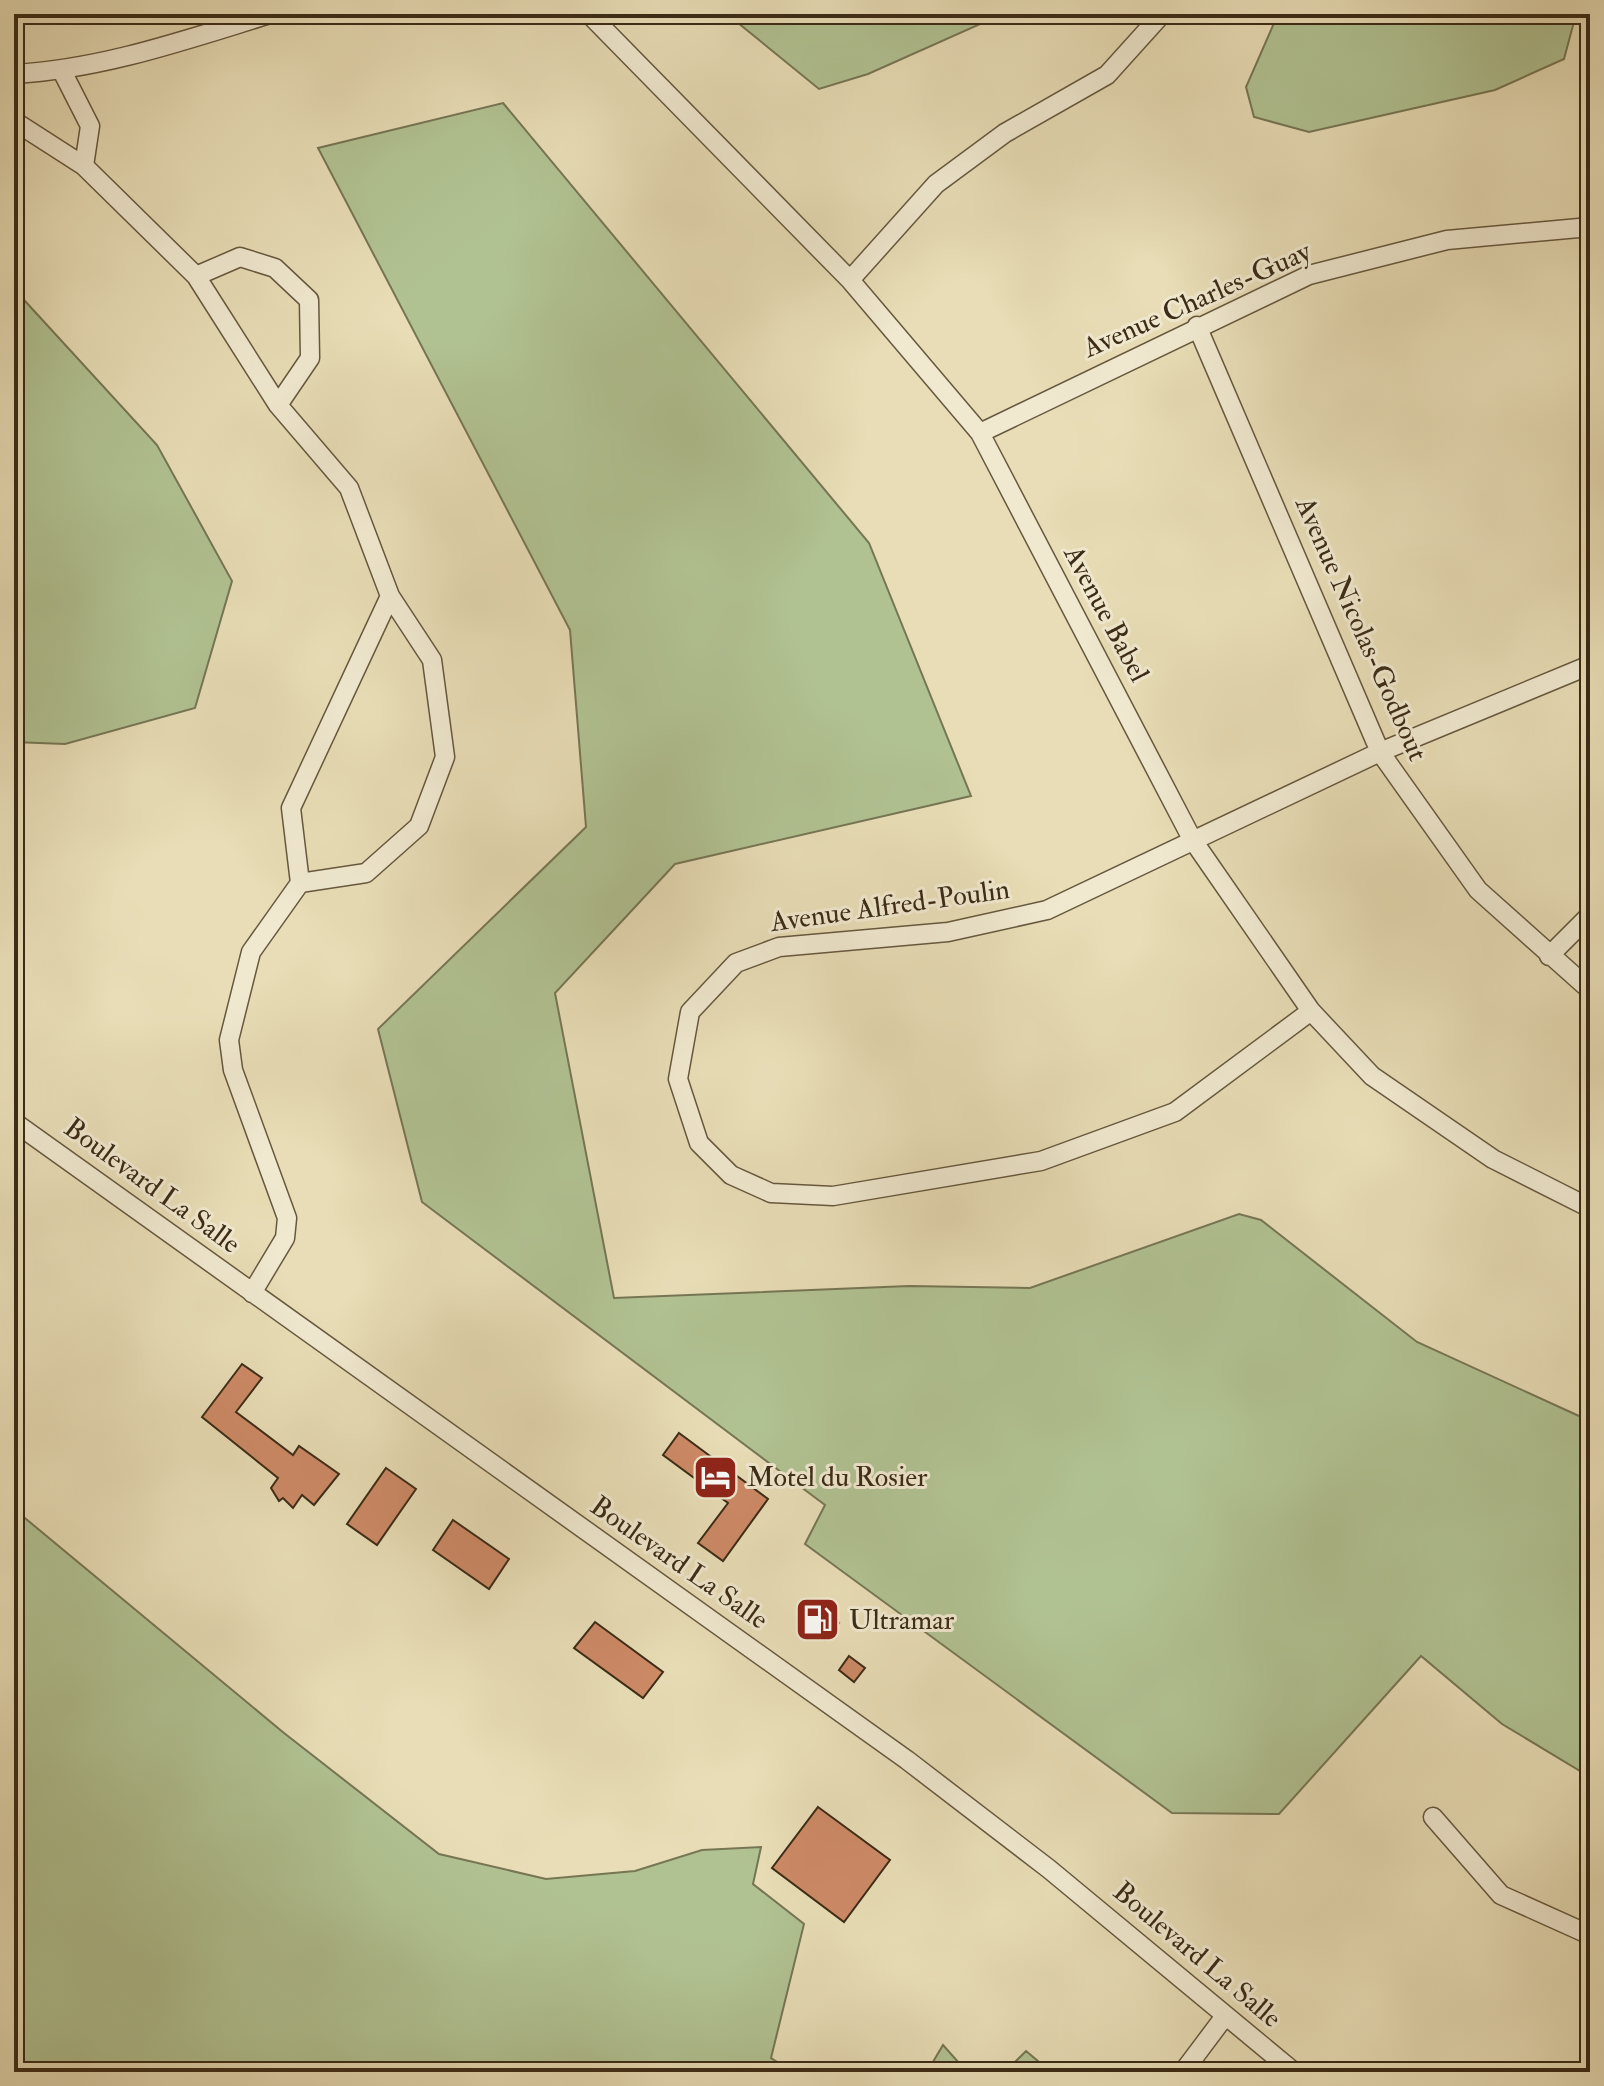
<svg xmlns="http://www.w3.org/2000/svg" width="1604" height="2086" viewBox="0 0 1604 2086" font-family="'IM FELL Double Pica',serif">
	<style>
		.green { fill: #b1c292; stroke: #767654; stroke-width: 2 }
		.building { fill: #cd8a66; stroke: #3b2b16; stroke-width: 2 }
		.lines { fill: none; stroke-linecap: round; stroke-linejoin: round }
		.minor-casing { stroke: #66583e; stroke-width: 21 }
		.minor { stroke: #f0e9d0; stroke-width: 18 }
		.labels { text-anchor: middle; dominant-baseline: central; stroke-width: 6; stroke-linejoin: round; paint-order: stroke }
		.street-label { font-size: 28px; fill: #3b2b16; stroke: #f0e9d0 }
		.poi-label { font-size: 28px; fill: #3b2b16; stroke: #f0e9d0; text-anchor: start }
	</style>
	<rect width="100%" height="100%" fill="#e8ddb6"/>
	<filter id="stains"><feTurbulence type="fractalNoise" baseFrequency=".0025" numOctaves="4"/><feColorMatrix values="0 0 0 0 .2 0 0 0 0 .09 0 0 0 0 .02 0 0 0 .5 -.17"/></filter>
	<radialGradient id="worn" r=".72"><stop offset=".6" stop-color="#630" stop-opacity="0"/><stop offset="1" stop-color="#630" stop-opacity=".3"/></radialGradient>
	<path class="green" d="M733,14H992L987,21L868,74L819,89L737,22Z
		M1278,14H1576L1564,59L1495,90L1309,132L1254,117L1246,87Z
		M503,103L869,543L971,796L675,864L555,993L614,1298L909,1286L1030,1288L1239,1214L1261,1220L1417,1342L1590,1421V1777L1502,1724L1421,1656L1279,1814L1172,1813L805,1544L825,1505L422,1202L378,1029L586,827L570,630L318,148Z
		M14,289L157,445L232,581L195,708L65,744L14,742Z
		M14,1509L284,1733L439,1854L546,1879L635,1871L702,1850L761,1847L753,1884L804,1924L771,2058L793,2072H14Z
		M943,2045L967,2072H927Z
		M1026,2051L1051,2072H1005Z"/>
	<path class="building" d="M242,1364L262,1378L236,1412L293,1455L299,1446L339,1474L314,1505L302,1495L293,1508L283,1498L279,1501L271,1488L278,1478L202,1417Z
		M679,1433L768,1499L723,1561L698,1543L728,1503L663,1455Z
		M386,1468L416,1489L377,1545L347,1524Z
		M453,1520L509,1559L489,1589L433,1550Z
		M811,1600L839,1623L825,1640L797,1618Z
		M595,1622L663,1672L643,1698L574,1648Z
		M849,1656L865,1668L854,1682L839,1670Z
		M818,1807L890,1860L844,1922L772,1868Z"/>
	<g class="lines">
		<defs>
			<path id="minor" d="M589,14L850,280L980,433L1192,839L1311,1011L1372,1076L1493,1159L1590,1208
				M62,71L90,126L84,166
				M14,74C103,69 185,40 270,14
				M14,121L84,166L196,276L278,405L349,488L390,596L291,808L300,883L251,952L229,1040L233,1070L287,1218L285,1238L252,1293
				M196,276L240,257L275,268L309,300L310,358L278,405
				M850,280L936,184L1005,133L1107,75L1162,14
				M1197,326L1380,752L1478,890L1590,990
				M980,433L1309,275L1447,240L1590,227
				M300,883L366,873L419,826L445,757L432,660L390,596
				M1549,956L1590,915
				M1311,1011L1175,1112L1041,1161L833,1196L771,1193L731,1175L699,1143L678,1079L690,1012L736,963L779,947L948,932L1047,910L1380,752L1590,665
				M14,1122L907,1760L1049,1869L1294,2072
				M1433,1817L1501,1895L1590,1935
				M1183,2072L1225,2016"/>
		</defs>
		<use href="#minor" class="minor-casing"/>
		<use href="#minor" class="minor"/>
	</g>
	<defs>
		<symbol id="hotel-square" viewBox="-11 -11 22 22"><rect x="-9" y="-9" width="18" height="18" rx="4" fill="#8f2418" stroke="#f0e9d0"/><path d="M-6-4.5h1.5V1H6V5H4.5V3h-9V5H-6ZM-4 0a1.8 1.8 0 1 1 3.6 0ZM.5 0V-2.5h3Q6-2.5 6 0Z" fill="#fff"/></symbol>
		<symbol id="fuel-square" viewBox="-11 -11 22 22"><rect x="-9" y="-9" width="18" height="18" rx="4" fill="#8f2418" stroke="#f0e9d0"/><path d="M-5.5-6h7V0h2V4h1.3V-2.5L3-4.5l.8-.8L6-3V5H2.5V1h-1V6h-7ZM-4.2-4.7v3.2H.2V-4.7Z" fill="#fff"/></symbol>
	</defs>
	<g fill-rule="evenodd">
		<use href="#hotel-square" x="690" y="1452" width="51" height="51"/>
		<use href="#fuel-square" x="792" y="1594" width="51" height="51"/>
	</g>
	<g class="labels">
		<g class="street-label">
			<text transform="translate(1197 300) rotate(-24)">Avenue Charles-Guay</text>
			<text transform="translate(1106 614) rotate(62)">Avenue Babel</text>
			<text transform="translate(1361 629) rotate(66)">Avenue Nicolas-Godbout</text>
			<text transform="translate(890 906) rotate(-8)">Avenue Alfred-Poulin</text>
			<text transform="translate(152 1186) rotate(36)">Boulevard La Salle</text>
			<text transform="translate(679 1563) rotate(35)">Boulevard La Salle</text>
			<text transform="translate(1197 1955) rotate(40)">Boulevard La Salle</text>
		</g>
		<g class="poi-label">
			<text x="747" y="1477">Motel du Rosier</text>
			<text x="849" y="1620">Ultramar</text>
		</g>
	</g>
	<rect width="1604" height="2086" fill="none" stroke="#e8ddb6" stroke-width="48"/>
	<rect x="16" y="16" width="1572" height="2054" fill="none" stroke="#3b2b16" stroke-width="4"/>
	<rect x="24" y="24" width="1556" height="2038" fill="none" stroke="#3b2b16" stroke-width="2"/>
	<rect width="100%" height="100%" filter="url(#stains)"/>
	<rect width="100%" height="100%" fill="url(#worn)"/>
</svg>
